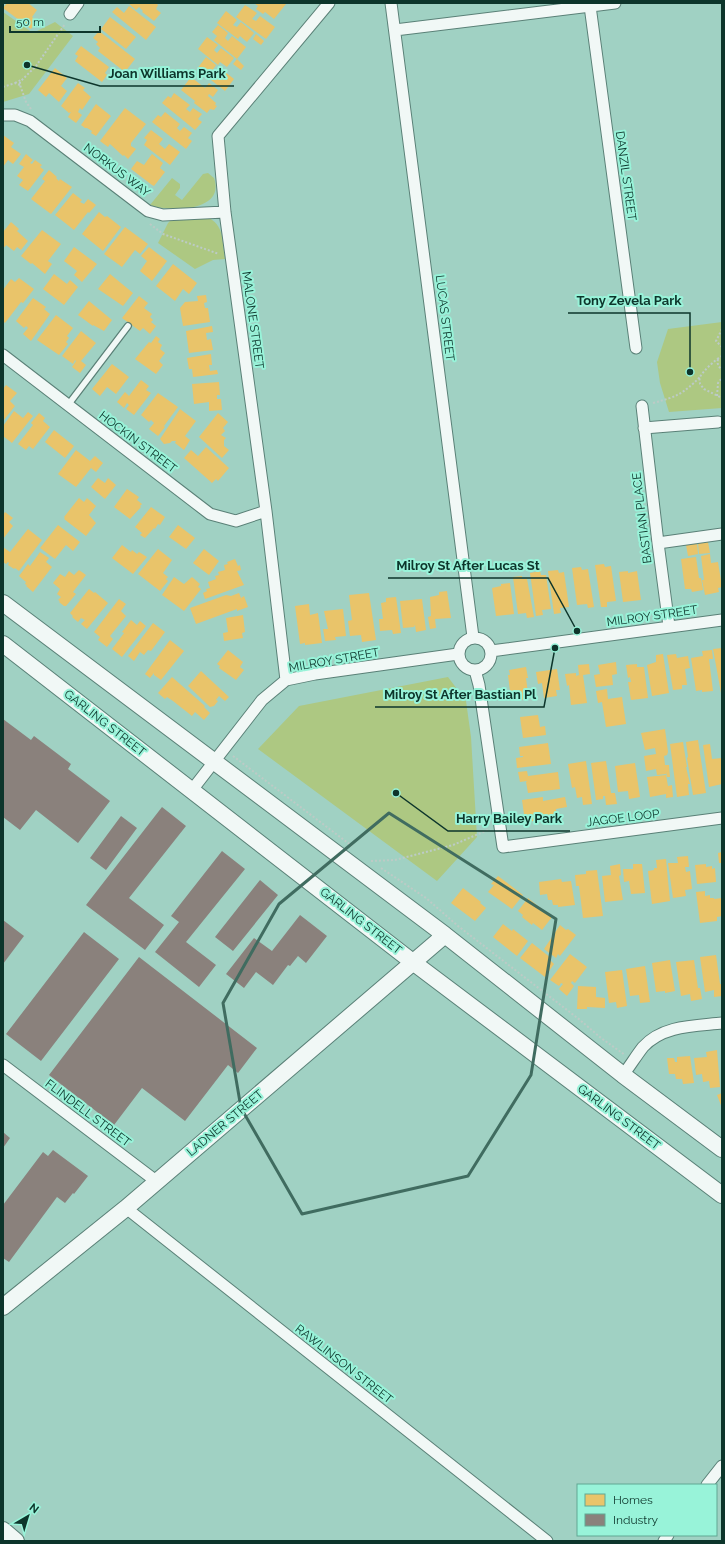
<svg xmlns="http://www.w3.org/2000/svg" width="725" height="1544" viewBox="0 0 725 1544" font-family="Raleway,sans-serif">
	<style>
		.green { fill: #adc882 }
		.homes { fill: #e9c46a }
		.industry { fill: #8a817c }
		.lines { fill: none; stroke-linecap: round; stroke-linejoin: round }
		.lane-casing { stroke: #5a8077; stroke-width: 8 }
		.street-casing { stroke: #5a8077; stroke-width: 13 }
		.secondary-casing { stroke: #5a8077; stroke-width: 18 }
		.path { stroke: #bccbc6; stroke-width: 2; stroke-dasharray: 2 2; stroke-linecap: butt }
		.lane { stroke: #f1f8f6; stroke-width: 5.5 }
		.street { stroke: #f1f8f6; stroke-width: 11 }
		.secondary { stroke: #f1f8f6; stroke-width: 16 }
		.marked { fill: none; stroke: #406c60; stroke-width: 3; stroke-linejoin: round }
		.labels { text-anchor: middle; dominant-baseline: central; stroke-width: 4; stroke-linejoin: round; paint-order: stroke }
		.street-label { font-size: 12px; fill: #0d352b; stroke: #98f3d9 }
		.leader { fill: none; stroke: #0d352b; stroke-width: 1.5 }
		.callout-dot { fill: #0d352b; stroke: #98f3d9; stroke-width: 1.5 }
		.callout-label { font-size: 13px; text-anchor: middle; font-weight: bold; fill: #0d352b; stroke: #98f3d9; stroke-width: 4; stroke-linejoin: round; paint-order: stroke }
	</style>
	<rect width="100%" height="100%" fill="#a0d1c3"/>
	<path class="green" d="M3,12L33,33L55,22L73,36L29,94L3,102Z
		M208,173L214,178C226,212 169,212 150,205L172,178L180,184V188L175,195L182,200L203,174Z
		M207,217C225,225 222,242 225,259L213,260L195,269L158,243L168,223L171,220Z
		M722,322V408L669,412L660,383L657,362L668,329Z
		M448,677L466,701L471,737L477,837L437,881L258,749L299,706Z"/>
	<path class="homes" d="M7,3H28L37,10L32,17L37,21L31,29L3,8Z
		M128,3H156L158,5L156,9L161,13L154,21L142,12L143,11L139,7L136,10Z
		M254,3H286V4L274,19L265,12L263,14L256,9L258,6Z
		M245,5L257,13L252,19L256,21L260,16L275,27L266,39L236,17Z
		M129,6L156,27L146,40L112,12L117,7L124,13Z
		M226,11L237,20L233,25L237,27L241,22L254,33L247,42L240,36L238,39L217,23Z
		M110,17L136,37L126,49L101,29Z
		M218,25L228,33L225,38L228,41L232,36L246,47L237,59L214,40L217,36L212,32Z
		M99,31L135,59L125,72L98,51L100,48L96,44L98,42L93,38Z
		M256,34L264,41L261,45L253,39Z
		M207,37L218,45L214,50L217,53L221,48L234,58L227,67L220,62L218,65L198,49Z
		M81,46L109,67L105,73L107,75L102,82L75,61L78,56L75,54Z
		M206,57L216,65L212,71L216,73L220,68L234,79L225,91L197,69Z
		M237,59L244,66L241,70L233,64Z
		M55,68L67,78L61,86L67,91L59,102L49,93L46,97L38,90Z
		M191,77L205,88L209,83L218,90L213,97L209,94L208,96L216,103L215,105L217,106L214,110L210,109L207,113L194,103L195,101L181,90Z
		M78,83L85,88L83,90L91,97L82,110L80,108L78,112L82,115L76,123L68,117L71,112L69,113L61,106Z
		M174,93L190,105L186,109L190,112L193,108L202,114L198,119L202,122L195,130L162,103L168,96L171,98Z
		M96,104L111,116L96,136L91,133L92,131L87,128H85L81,125Z
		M125,108L146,124L131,143V146L136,149L128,159L124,155L123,156L110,144L108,147L100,141Z
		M165,112L180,124L177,128L180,131L184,127L192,133L188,138L192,141L186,149L152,122L158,115L161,117Z
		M151,130L163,139L159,144L165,149L169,144L180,152L170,165L144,145L147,140L144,138Z
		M3,135L14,143L11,147L21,154L13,164L8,160L3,167Z
		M26,154L33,160L30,163L32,164L35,160L42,165L40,167L44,170L28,191L19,185L23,180L17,176L24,167L19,164Z
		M152,154L163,163L160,168L165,172L154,186L152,185L131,169L137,161L144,165Z
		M49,170L57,177L56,178L59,181L60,179L72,187L51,214L31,199L45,181L42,179Z
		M73,193L82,200L80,202L84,204L88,199L96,205L89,213L88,212L74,230L55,215Z
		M99,212L105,217L107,216L121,227L103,251L82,234Z
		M11,222L19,229L17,231L28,241L21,250L17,247L14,251L6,245L5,247L3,246V232Z
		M125,227L148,244L140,254L135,250L122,267L104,254Z
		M42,230L61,244L48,261L52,264L45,274L32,263L31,264L21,256Z
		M74,247L97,264L82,282L74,275L77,271L64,261Z
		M149,247L167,261L152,281L140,271L147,261L141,256Z
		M173,264L197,283L189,294L183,289L175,301L156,286Z
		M54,274L67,284L70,280L78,287L64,305L43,289Z
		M110,274L133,293L123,306L98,289Z
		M19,278L34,289L23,303L21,302L5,323L3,321V290L11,279L15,282Z
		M206,295L207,302L204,303L205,308H208L210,322L183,326L180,308L185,302L198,301L197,296Z
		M139,296L148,303L144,308L152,314L150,317L153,320L151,322L156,326L150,334L143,328L140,331L122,318Z
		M33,298L46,307L44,309L50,314L31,341L23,334L28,328L26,326L24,328L16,321Z
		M89,301L112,320L104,331L93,325V326L78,315Z
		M56,315L73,328L67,336L69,338L66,342L68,344L59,355L37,340Z
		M212,326L213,332L206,333L207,340L211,339L213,350L189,353L186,331Z
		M81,331L96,343L81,361L86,365L80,373L72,367L76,361L75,360L73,364L62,356Z
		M156,336L160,339L158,342L162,345L160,349L165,353L159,361L163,365L156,374L135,359L149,342L151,343Z
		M211,354L212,365H209L210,371L217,370L218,374L193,377L192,369H189L187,358Z
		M112,364L129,377L116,394L107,387L100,396L92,389Z
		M141,380L149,386L146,390L151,393L134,415L126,409L129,405L127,403L124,408L117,402L125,392L129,396Z
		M219,382L220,395H217V399H221L222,410L209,411V402L194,404L192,384Z
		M6,385L17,393L10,401L15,406L3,421V389Z
		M158,393L178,407L164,426L165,427L158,436L149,429L154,423L151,420L149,422L141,415Z
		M180,409L196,421L185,436L190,440L184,450L175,443L176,441H172L170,443L164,444L160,439Z
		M14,411L23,418L28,412L33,416L12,443L3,436V426Z
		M39,413L45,418L43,421L50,427L33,449L29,446L26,450L18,444L33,425L31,423Z
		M218,413L228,422L223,428L225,431L221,435L226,438L224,440V446L229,450L222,458L199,437Z
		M54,430L74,446L65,458L45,442Z
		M206,447L229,468L218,481L216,479L212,483L184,458L191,450L198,456Z
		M76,450L90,461L95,456L103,463L96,472L91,468L76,487L58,474Z
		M98,478L105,483L108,478L116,485L105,499L91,487Z
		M127,489L139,497L137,500L142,504L140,506L141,507L130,519L114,507Z
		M79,498L84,502L87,498L96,506L89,515L96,523L86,536L64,519L65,518L64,517Z
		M151,507L165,517L160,525L158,524L155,529L154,528L145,538L140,535L142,533L135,527Z
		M5,512L13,518L9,522L13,526L3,539V515Z
		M58,525L80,542L73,551L66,545L55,559L40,548Z
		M178,525L195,538L186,549L169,537Z
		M28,529L42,540L19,571L15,568L14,569L8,565L9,563L8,562L6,564L3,562V547L10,552Z
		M708,542L710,553L699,554L698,543Z
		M697,543L698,554L688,556L686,545Z
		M122,545L131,552L132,550L137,554L139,552L147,557L133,574L112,558Z
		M158,549L172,560L163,573L168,577L166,579L168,581L160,591L138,574Z
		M204,549L219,561L209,575L193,563Z
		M40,552L49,558L46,562L52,567L33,592L26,586L27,585L25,584L26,582L19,576L28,564L30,566Z
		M710,554L711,563L718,562L722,587L718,588L719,592L705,595L702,580H704L701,556Z
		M696,557L699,578H701L703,590L692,592L691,589H685L681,559Z
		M235,559L238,566L240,565L241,570L237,571L244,585L205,599L203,593L207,591L206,589L210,588L208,582L216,579L215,576L219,575L218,572L225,570L224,565L228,564L227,562Z
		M604,564L605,567L611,566L616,601L607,602V607H601L595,565Z
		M581,567L582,570L588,569L594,607L588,608L587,604L577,605L572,568Z
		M79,570L86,575L73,592L76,594L66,606H64L59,602L60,601L58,600L61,597L57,594L60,589L53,583L60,574L65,577L69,571L74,575Z
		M558,570L559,573L564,572L569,607L560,608L561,613L554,614L548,571Z
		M540,571L541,575H546L551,609L542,610L543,615L536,616L530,573Z
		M628,571V573L637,571L641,600L623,602L619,572Z
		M522,576V579H527L534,617L527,618L526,613L518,614L513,577Z
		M174,577L184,584L192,577L200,584L198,587L201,589L184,611L162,595Z
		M510,583L514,614L496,616L492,588L501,586V584Z
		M89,589L94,593L95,592L108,603L87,629L81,624L85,620L81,618L78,622L72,617L73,616L70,613Z
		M447,591L451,618L435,619L436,628L430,629L428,617L431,616L430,597L439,595V592Z
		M239,593L241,598L244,596L248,607L237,611V609L196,624L190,608L226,595L231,596Z
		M369,593L376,640L362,642L361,635L350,636L348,621L352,620L349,595Z
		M396,597L401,633L393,634L392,630L380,631L379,619H383L381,603L386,602V598Z
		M119,599L126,604L121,611L126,616L110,636L113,639L107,647L98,640L100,637L94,632Z
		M422,599L426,630L416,632L415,625L414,627L403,628L400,601Z
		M309,604L310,615L318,613L322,643L305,645V643L300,644L295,606Z
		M343,609L346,636L335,637L336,640L325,641L323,629H328L324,611Z
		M243,615L245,632L242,633L243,638L224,641L223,633L228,632L226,618Z
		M131,620L137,625L140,621L146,626L122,657L112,649L124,633L122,632Z
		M153,623L165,632L151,651L148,650L144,655L140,652L134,661L128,656Z
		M170,640L184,651L161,680L154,675V673L150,678L145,674Z
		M722,648V693H721L713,649Z
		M228,650L243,662L240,667L244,670L236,680L219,668L220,666L217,664Z
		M712,650L713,659H709L713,691L702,692V690L696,691L691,658L703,656L702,651Z
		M663,654L669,693L652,696L647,665L656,662V655Z
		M676,654L677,658L688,656L690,668L685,669L687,685H682V689L673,690L667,655Z
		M616,662L617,674L612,675L613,685L596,687L594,675L600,674L598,665Z
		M589,664L590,674L583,675L587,703L571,705L569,685L567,686L565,674L576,673V676L579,675L578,665Z
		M637,664V667H644L648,698L631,700L628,682H631L630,677L628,678L626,665Z
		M526,667L528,678H526L528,693L525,694L526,699L514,701L512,691H510L508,675H510L509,670Z
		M557,669L560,690H556L557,696L544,698L542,683L538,684L536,672Z
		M201,671L229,697L225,701L219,696L216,700L218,701L214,706L210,707L188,686Z
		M172,677L205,706L204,707L210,713L204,720L195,712L192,716L173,701L167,697L165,699L158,693Z
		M607,689L608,699L622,697L626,724L606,727L602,702L598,703L596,691Z
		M538,715L540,727L545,726L546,735L523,738L520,717Z
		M665,729L668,752L667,755L664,756L665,765H669L670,777H667L666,772V774L657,775L656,769L646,771L644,756L656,754L655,748L645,750L641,733Z
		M698,740L706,793L693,795L687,758L688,757L686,742Z
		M683,742L687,767H686L690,784H688L689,795L677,797L670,744Z
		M548,743L551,764L517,768L516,758L523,757V756H520L519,747Z
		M710,744L712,759L722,758V784L709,787L703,745Z
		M586,761L592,804L583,805L582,797L577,798L575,787L572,788L568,764Z
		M606,761L611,793H615L617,804L606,805L605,796H603V799L596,800L591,763Z
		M635,763L640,797L629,799L628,791L618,792L615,766Z
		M527,771L528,776L558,772L560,789L528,793L526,782L527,781L520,782L518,772Z
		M666,775L668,786L672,785L673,797L666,798V794L650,797L647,777Z
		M543,797V801L565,797L567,807L556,809L557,817L527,822L526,814H524L522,800Z
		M722,852V863H719L718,853Z
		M688,856L689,867H685L686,872L690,871L692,889L685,890L686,896L673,898L668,863H678L677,857Z
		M666,859L670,901L652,904L648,871L654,870V868H657L656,860Z
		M620,864L621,875L619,876L623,900L605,902L602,876L611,875L610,866Z
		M633,864H642L645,893L631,894L629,881L624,882L623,869H633Z
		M706,864V867L712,866V869L715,868L716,882L697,884L695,865Z
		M597,870L603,916L583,918L579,886H576L575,875L586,874V871Z
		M498,876L523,895L512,909L488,892L494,885L491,884Z
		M561,879L562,882L571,881L575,905L558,907V905H553L552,900H548L547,894L540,895L539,882Z
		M463,888L481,902L480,903L486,908L475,921L451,903Z
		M705,891V896L710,895V898H714V899L722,898V916L717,917V921L700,923L696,892Z
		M528,898L552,917L542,930L533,923L532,925L522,917L523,915L518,911Z
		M503,924L512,931L513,929L528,941L517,956L493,937Z
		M560,925L566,930L568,929L576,935L560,956L558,954L556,958L544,949Z
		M532,943L551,958L550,960L554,964L545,977L520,958Z
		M570,954L587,967L575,983L572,981L571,983L574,986L567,996L559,989L563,984L561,983L559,986L550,980Z
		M716,955L720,984H722V996L714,997V990L705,992L700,957Z
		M670,960L675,991L665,993V991L656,992L652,963Z
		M694,960L698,988H700L702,999L691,1001L690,994L681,996L676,962Z
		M645,966L650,1002L640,1003L639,995L630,996L626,969Z
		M622,970L627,1006L617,1008L616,1002L609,1003L605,972Z
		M578,986L596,987V997L605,998V1008L587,1007V1009H577Z
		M717,1050L720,1087L710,1088L709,1081L703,1082L702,1074L696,1075L694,1058L707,1057L706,1052Z
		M690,1056L694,1083L683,1084L682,1079H676L675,1074H669L667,1058H674L675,1062H677V1057Z
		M722,1093V1108L717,1095Z"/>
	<path class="industry" d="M3,719L31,740L34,736L71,764L68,769L110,801L78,843L36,810L20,830L3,817Z
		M162,807L186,826L129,898L164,925L145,950L86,905Z
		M121,816L137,828L106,870L90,858Z
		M222,851L245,869L186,942L216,965L199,987L155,952L179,922L171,916Z
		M260,880L278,895L233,951L215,937Z
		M300,915L327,936L306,963L298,956L290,966L288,965L273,985L256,972L244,988L226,974L254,938L272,951Z
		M3,920L24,936L3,964Z
		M84,932L119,959L41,1061L6,1034Z
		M139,957L257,1048L238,1073L228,1065L185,1121L142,1088L114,1125L49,1075Z
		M3,1132L10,1138L3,1148Z
		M53,1150L88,1176L74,1194L73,1193L65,1203L57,1197L9,1262L3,1258V1205L43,1152L48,1156Z"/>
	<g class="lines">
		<defs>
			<path id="lane" d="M68,405L128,326"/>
			<path id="street" d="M391,3L473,637
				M590,6L636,348
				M70,14L78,3
				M395,30L615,3
				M3,115H15L30,121L148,211L163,215L225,212
				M3,355L210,514L236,521L266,511
				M642,406L658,543L669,626
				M644,428L718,422
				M658,543L722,534
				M459 654a16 16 0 1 1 32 0a16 16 0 1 1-32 0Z
				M491,651L722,620
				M475,670L479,685L503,847L722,818
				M286,680L266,511L225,212L218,136L329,3
				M192,790L262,700L286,680L315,674L458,654
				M3,1065L156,1181
				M623,1075C630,1066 636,1056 643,1047C663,1025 695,1026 722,1023
				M126,1208L547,1541
				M707,1485L722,1466
				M664,1541L668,1535"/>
			<path id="secondary" d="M3,603L445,935L623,1075L722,1149
				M3,644L414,963L722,1195
				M3,1307L126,1208L445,935
				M3,1530L16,1541"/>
		</defs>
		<use href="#lane" class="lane-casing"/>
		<use href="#street" class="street-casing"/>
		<use href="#secondary" class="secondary-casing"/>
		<path class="path" d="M15,83L23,79
			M3,87L15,83L20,85
			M31,109L26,102L20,85V82L36,66L65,24
			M150,224L163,234L219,254
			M722,329L716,341L722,347
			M722,356C716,359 703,371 700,377C699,379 700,382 700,384L704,389L722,398
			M718,359C717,364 718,366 722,370
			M717,396L718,383L722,378
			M653,403C676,397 683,394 700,377
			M233,756L352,846
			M371,861L395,860L453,845L490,829
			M381,868L426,898L458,926L580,1020L601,1038L625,1055"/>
		<use href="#lane" class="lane"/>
		<use href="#street" class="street"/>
		<use href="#secondary" class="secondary"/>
	</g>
	<path class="marked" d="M389,813L556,919L531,1075L468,1176L302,1214L241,1108L223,1003L279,904Z"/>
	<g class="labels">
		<g class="street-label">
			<text transform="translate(117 170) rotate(37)">NORKUS WAY</text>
			<text transform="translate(626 176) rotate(82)">DANZIL STREET</text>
			<text transform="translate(445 318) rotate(83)">LUCAS STREET</text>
			<text transform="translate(253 320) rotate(82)">MALONE STREET</text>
			<text transform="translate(138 442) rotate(37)">HOCKIN STREET</text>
			<text transform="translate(642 518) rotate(-97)">BASTIAN PLACE</text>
			<text transform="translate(652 616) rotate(-8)">MILROY STREET</text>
			<text transform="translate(334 660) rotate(-10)">MILROY STREET</text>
			<text transform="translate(105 723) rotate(38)">GARLING STREET</text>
			<text transform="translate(623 818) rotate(-7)">JAGOE LOOP</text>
			<text transform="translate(361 921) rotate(38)">GARLING STREET</text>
			<text transform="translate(88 1113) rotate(37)">FLINDELL STREET</text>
			<text transform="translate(619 1117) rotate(37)">GARLING STREET</text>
			<text transform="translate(225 1123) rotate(-40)">LADNER STREET</text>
			<text transform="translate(344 1364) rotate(38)">RAWLINSON STREET</text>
		</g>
	</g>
	<path class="leader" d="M27 65L100 86H234M690 372L690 313H568M577 631L548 578H388M555 648L544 707H375M396 793L448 831H570"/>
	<g class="callout-dot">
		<circle cx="27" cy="65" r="4"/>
		<circle cx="690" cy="372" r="4"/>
		<circle cx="577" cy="631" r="4"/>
		<circle cx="555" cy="648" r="4"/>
		<circle cx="396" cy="793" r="4"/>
	</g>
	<g class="callout-label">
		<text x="167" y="78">Joan Williams Park</text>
		<text x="629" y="305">Tony Zevela Park</text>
		<text x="468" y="570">Milroy St After Lucas St</text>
		<text x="460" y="699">Milroy St After Bastian Pl</text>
		<text x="509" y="823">Harry Bailey Park</text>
	</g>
	<rect width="725" height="1544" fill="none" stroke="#0d352b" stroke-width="8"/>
	<rect x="577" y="1484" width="140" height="52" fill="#98f3d9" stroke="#60a793"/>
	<rect x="585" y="1494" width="20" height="12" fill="#e9c46a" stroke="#60a793"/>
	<text x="613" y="1504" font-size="12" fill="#0d352b">Homes</text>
	<rect x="585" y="1514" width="20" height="12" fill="#8a817c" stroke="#60a793"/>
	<text x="613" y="1524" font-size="12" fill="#0d352b">Industry</text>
	<g transform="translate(28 1516) rotate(38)" stroke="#98f3d9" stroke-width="3" paint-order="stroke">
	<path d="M0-3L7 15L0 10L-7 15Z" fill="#0d352b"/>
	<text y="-6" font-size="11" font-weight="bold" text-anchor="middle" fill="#0d352b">N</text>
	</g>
	<path d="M10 26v6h90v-6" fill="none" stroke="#0d352b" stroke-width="2"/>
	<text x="16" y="26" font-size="12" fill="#0d352b" stroke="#98f3d9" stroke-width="3" paint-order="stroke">50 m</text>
</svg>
